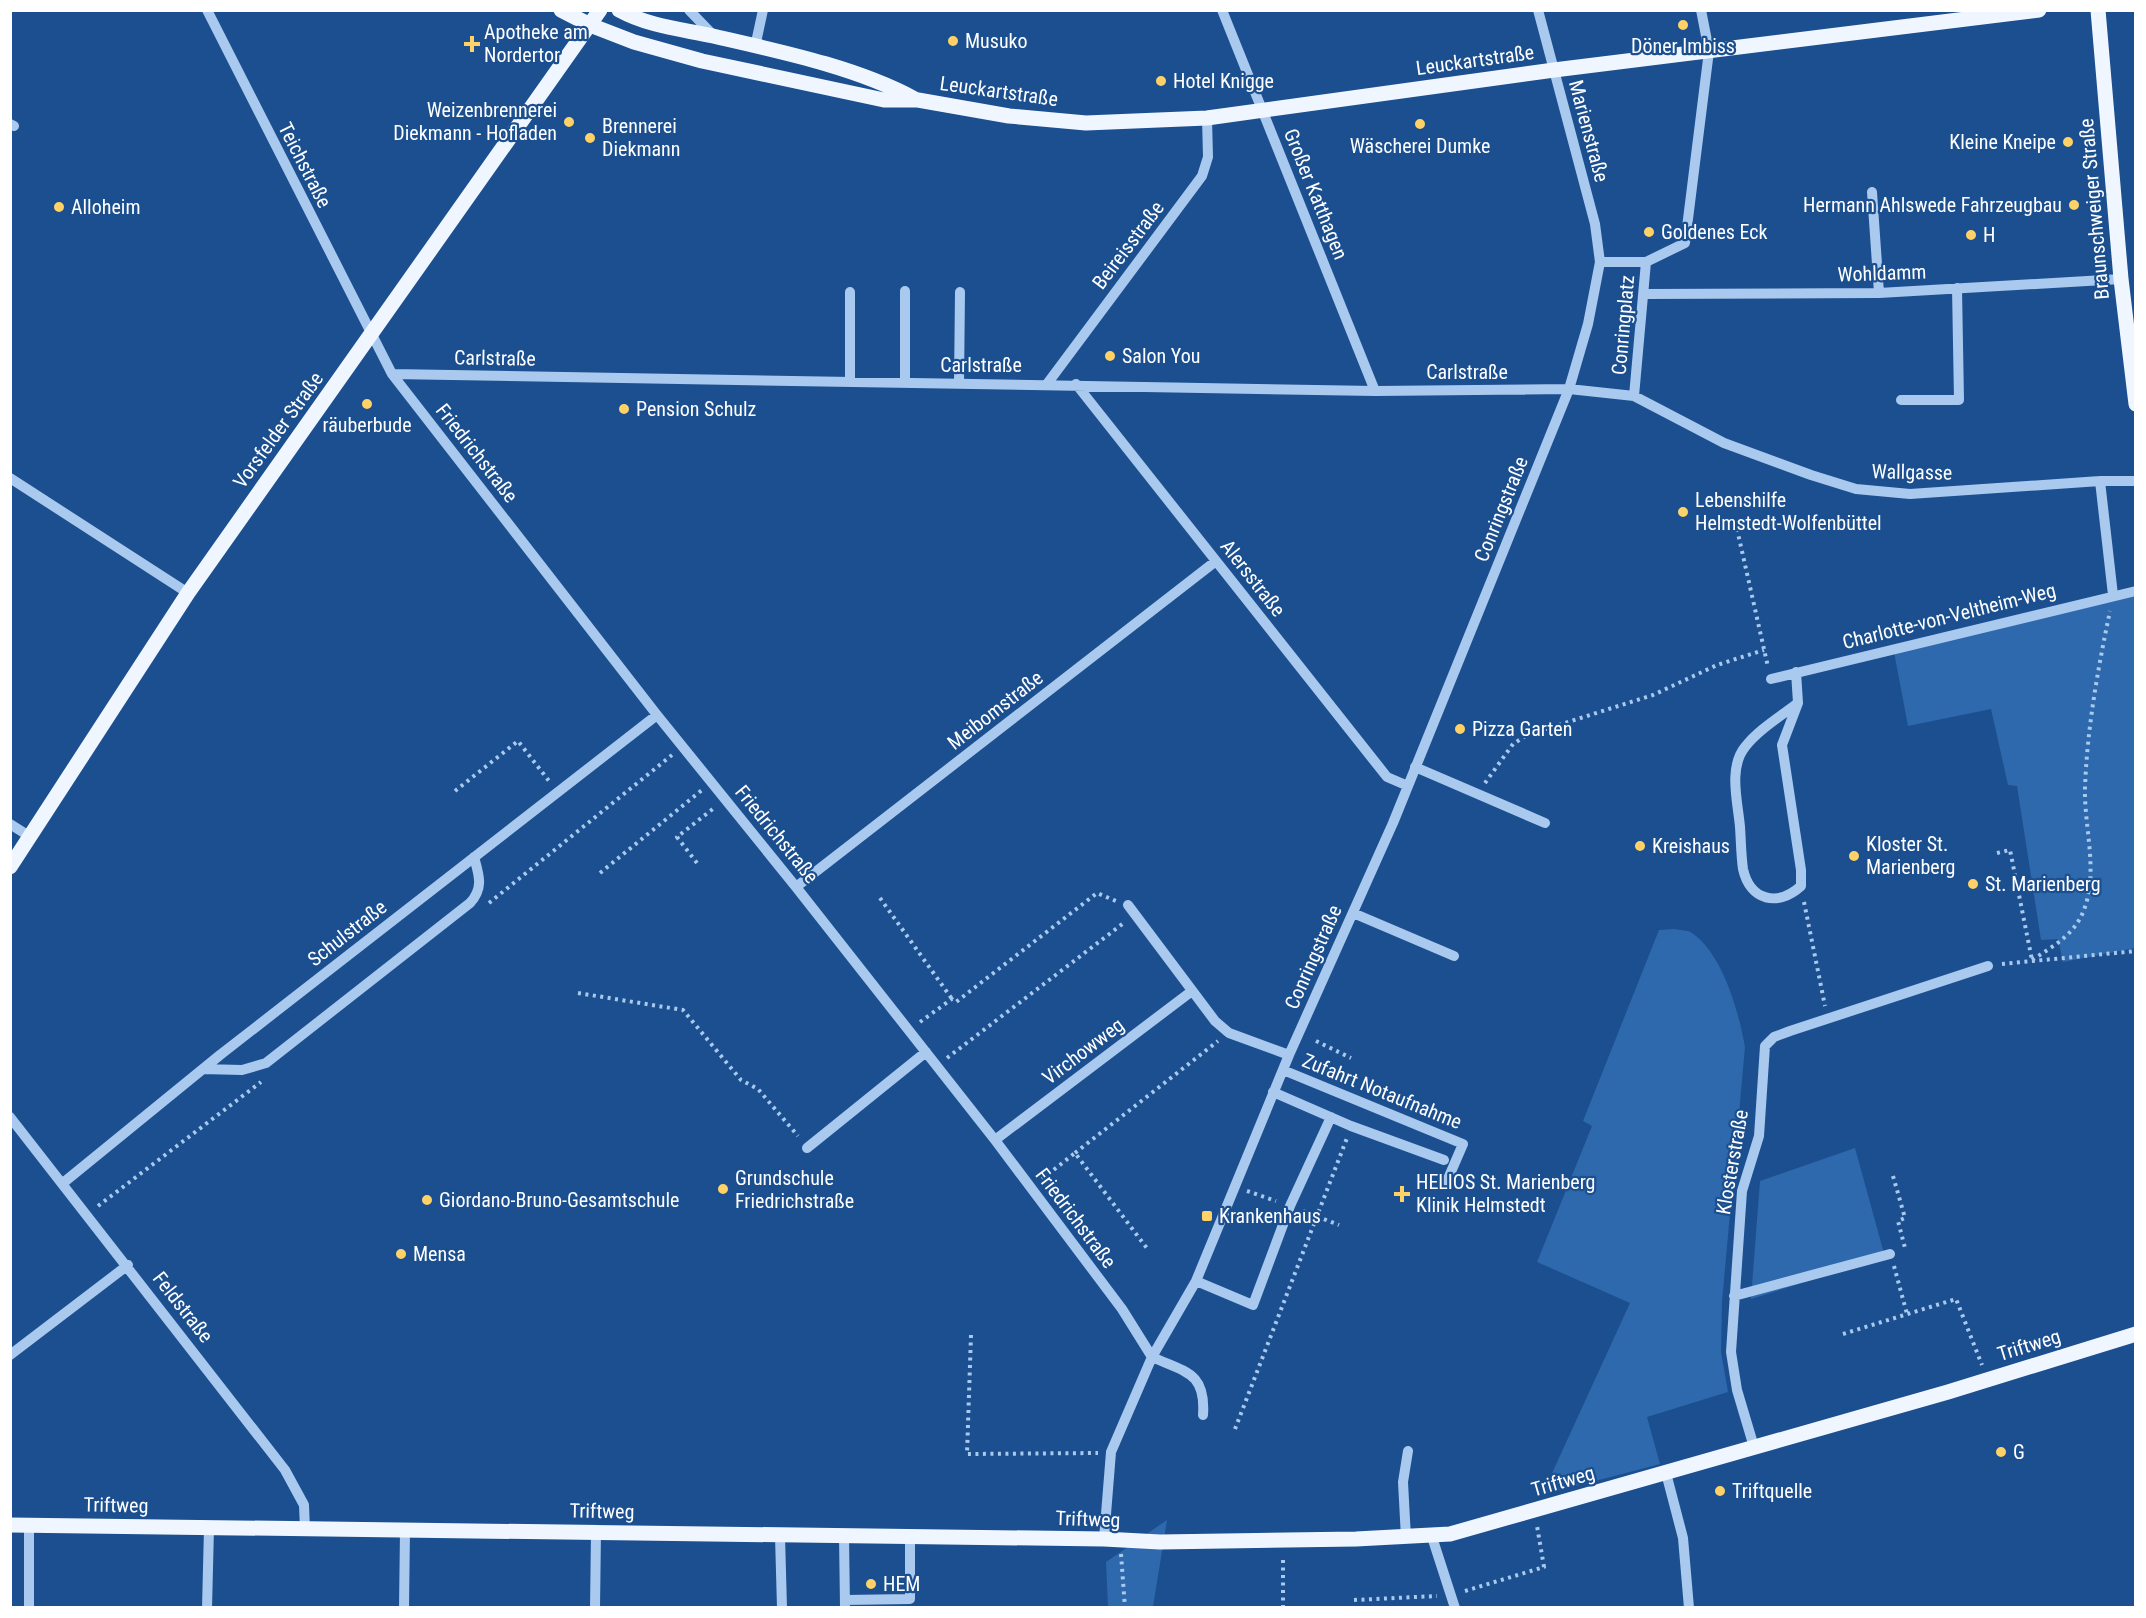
<svg xmlns="http://www.w3.org/2000/svg" width="2146" height="1618" viewBox="0 0 2146 1618" font-family="'Roboto Condensed',sans-serif">
	<style>
		.green { fill: #2e69ad }
		.lines { fill: none; stroke-linecap: round; stroke-linejoin: round }
		.path { stroke: #a9c9ee; stroke-width: 4; stroke-dasharray: 3 4.5; stroke-linecap: butt }
		.minor { stroke: #a9c9ee; stroke-width: 10 }
		.major { stroke: #f0f6ff; stroke-width: 15 }
		.poi-dot { fill: #ffd166; stroke: #1b4f8f; stroke-width: 2 }
		.labels { text-anchor: middle; dominant-baseline: central; stroke-width: 4.5; stroke-linejoin: round; paint-order: stroke }
		.poi-label { font-size: 20px; fill: #fff; stroke: #1b4f8f; text-anchor: start }
		.street-label { font-size: 20px; fill: #fff; stroke: #1b4f8f }
	</style>
	<rect width="100%" height="100%" fill="#1b4f8f"/>
	<path class="green" d="M2135,596V948L2063,962L2058,939L2041,940L2017,786L2008,785L1991,709L1908,726L1894,652Z
		M1674,929C1679,930 1688,930 1692,933C1723,954 1739,1013 1745,1047L1722,1302L1721,1352L1728,1392L1647,1417L1660,1464L1542,1495L1630,1303L1537,1262L1592,1126L1583,1121L1659,930Z
		M1855,1148L1885,1257L1751,1299L1760,1181Z
		M1167,1520L1153,1607H1108L1106,1562Z"/>
	<g class="lines">
		<path class="path" d="M1737,529L1768,667
			M1485,783L1513,744L1527,735L1653,695L1717,665L1764,650
			M455,791L518,741L549,781
			M1997,853L2010,850L2032,960
			M697,863L677,837L714,808
			M600,873L702,790
			M880,898L952,999
			M1804,902L1825,1006
			M489,903L672,755
			M2032,960C2055,945 2076,934 2085,907C2098,869 2084,826 2085,788C2087,729 2098,668 2110,611
			M2002,964L2136,951
			M578,993L683,1010L741,1080L758,1089L798,1136
			M920,1022L952,999L956,1002L1097,893L1116,901
			M1316,1041L1351,1058
			M947,1058L1125,922
			M1075,1153L1218,1041
			M1893,1176L1905,1218L1898,1221L1905,1248
			M1042,1179L1075,1153L1149,1251
			M1247,1191L1276,1201
			M98,1206L261,1082
			M1303,1211L1339,1225
			M1894,1266L1907,1314
			M1843,1334L1956,1299L1982,1365
			M971,1335L967,1454L1098,1453
			M1235,1429L1347,1138
			M1121,1554L1125,1608
			M1465,1591L1544,1567L1537,1526
			M1354,1600L1437,1596
			M1283,1608V1557"/>
		<path class="minor" d="M207,10L392,374L657,715L796,887L995,1140L1122,1309L1152,1357
			M689,10L714,36
			M1222,10L1375,391
			M755,47L763,10
			M10,124L14,126
			M1872,192L1879,293
			M1600,262H1646L1634,396
			M1646,262L1685,243L1709,51L1701,10
			M850,292V381
			M1644,294L1879,293L2121,279
			M392,374L1375,391L1569,389L1634,396L1724,443L1811,475L1856,489L1910,494L2100,481H2136
			M905,383V291
			M959,384L960,292
			M1047,384L1202,176L1208,157L1207,118
			M1076,384L1387,777L1408,786
			M1901,400H1959L1957,288
			M10,478L188,593
			M2100,481L2113,595
			M1796,672L1798,703C1781,716 1758,730 1745,747C1728,768 1738,803 1740,827C1741,841 1741,855 1743,869C1750,901 1778,907 1801,886V870L1782,745L1798,703
			M1771,679L2136,591
			M1415,767L1545,823
			M10,824L29,836
			M796,887L1216,561
			M1128,905L1215,1021L1229,1033L1289,1055
			M1353,913L1454,956
			M203,1069L242,1070L266,1063L470,903C484,888 479,875 474,857
			M1283,1070L1463,1144L1447,1181
			M1273,1092L1351,1126L1444,1160
			M10,1117L285,1470L304,1505L305,1529
			M995,1140L1192,991
			M807,1148L926,1052
			M63,1183L220,1055L657,715
			M1196,1281L1253,1305L1290,1206L1331,1117
			M1734,1296L1890,1254
			M10,1355L128,1265
			M1152,1357C1185,1372 1206,1372 1203,1415
			M1754,1447L1737,1390L1731,1352L1742,1191L1759,1136L1765,1046L1774,1037L1790,1031L1988,966
			M1666,1473L1683,1538L1689,1608
			M780,1536L782,1608
			M844,1536L845,1607
			M1432,1537L1455,1608
			M1406,1538L1403,1482L1408,1451
			M1104,1539L1111,1452L1152,1357L1196,1281L1289,1055L1393,823L1569,389L1588,324L1600,262L1595,224L1538,10
			M845,1600L910,1599V1537
			M29,1608V1525
			M207,1608L209,1528
			M404,1608L405,1531
			M595,1608L596,1532"/>
		<path class="major" d="M561,10L590,25L634,42L702,61L884,100H918L1009,116L1086,123L1207,118L1554,70L2039,10
			M619,10C648,26 681,29 713,36C778,51 856,67 915,99
			M2098,10L2121,279L2136,404
			M10,867L188,593L600,10
			M10,1525L1104,1539L1160,1542L1356,1539L1450,1534L1948,1392L2136,1334"/>
	</g>
	<g class="poi-dot">
		<circle cx="1683" cy="25" r="6"/>
		<circle cx="953" cy="41" r="6"/>
		<path d="M469 35h6v6h6v6h-6v6h-6v-6h-6v-6h6z"/>
		<circle cx="1161" cy="81" r="6"/>
		<circle cx="569" cy="122" r="6"/>
		<circle cx="1420" cy="124" r="6"/>
		<circle cx="590" cy="138" r="6"/>
		<circle cx="2068" cy="142" r="6"/>
		<circle cx="2074" cy="205" r="6"/>
		<circle cx="59" cy="207" r="6"/>
		<circle cx="1649" cy="232" r="6"/>
		<circle cx="1971" cy="235" r="6"/>
		<circle cx="1110" cy="356" r="6"/>
		<circle cx="367" cy="404" r="6"/>
		<circle cx="624" cy="409" r="6"/>
		<circle cx="1683" cy="512" r="6"/>
		<circle cx="1460" cy="729" r="6"/>
		<circle cx="1640" cy="846" r="6"/>
		<circle cx="1854" cy="856" r="6"/>
		<circle cx="1973" cy="884" r="6"/>
		<circle cx="723" cy="1189" r="6"/>
		<path d="M1399 1185h6v6h6v6h-6v6h-6v-6h-6v-6h6z"/>
		<circle cx="427" cy="1200" r="6"/>
		<rect x="1201" y="1210" width="12" height="12" rx="3"/>
		<circle cx="401" cy="1254" r="6"/>
		<circle cx="2001" cy="1452" r="6"/>
		<circle cx="1720" cy="1491" r="6"/>
		<circle cx="871" cy="1584" r="6"/>
	</g>
	<g class="labels">
		<g class="poi-label">
			<text x="484" y="32">Apotheke am<tspan x="484" dy="23">Nordertor</tspan></text>
			<text x="965" y="41">Musuko</text>
			<text x="1683" y="46" text-anchor="middle">Döner Imbiss</text>
			<text x="1173" y="81">Hotel Knigge</text>
			<text x="557" y="110" text-anchor="end">Weizenbrennerei<tspan x="557" dy="23">Diekmann - Hofladen</tspan></text>
			<text x="602" y="126">Brennerei<tspan x="602" dy="23">Diekmann</tspan></text>
			<text x="2056" y="142" text-anchor="end">Kleine Kneipe</text>
			<text x="1420" y="146" text-anchor="middle">Wäscherei Dumke</text>
			<text x="2062" y="205" text-anchor="end">Hermann Ahlswede Fahrzeugbau</text>
			<text x="71" y="207">Alloheim</text>
			<text x="1661" y="232">Goldenes Eck</text>
			<text x="1983" y="235">H</text>
			<text x="1122" y="356">Salon You</text>
			<text x="636" y="409">Pension Schulz</text>
			<text x="367" y="425" text-anchor="middle">räuberbude</text>
			<text x="1695" y="500">Lebenshilfe<tspan x="1695" dy="23">Helmstedt-Wolfenbüttel</tspan></text>
			<text x="1472" y="729">Pizza Garten</text>
			<text x="1866" y="844">Kloster St.<tspan x="1866" dy="23">Marienberg</tspan></text>
			<text x="1652" y="846">Kreishaus</text>
			<text x="1985" y="884">St. Marienberg</text>
			<text x="735" y="1178">Grundschule<tspan x="735" dy="23">Friedrichstraße</tspan></text>
			<text x="1416" y="1182">HELIOS St. Marienberg<tspan x="1416" dy="23">Klinik Helmstedt</tspan></text>
			<text x="439" y="1200">Giordano-Bruno-Gesamtschule</text>
			<text x="1219" y="1216">Krankenhaus</text>
			<text x="413" y="1254">Mensa</text>
			<text x="2013" y="1452">G</text>
			<text x="1732" y="1491">Triftquelle</text>
			<text x="883" y="1584">HEM</text>
		</g>
		<g class="street-label">
			<text transform="translate(1475 60) rotate(-8)">Leuckartstraße</text>
			<text transform="translate(999 91) rotate(8)">Leuckartstraße</text>
			<text transform="translate(1589 131) rotate(75)">Marienstraße</text>
			<text transform="translate(305 165) rotate(63)">Teichstraße</text>
			<text transform="translate(1316 194) rotate(68)">Großer Katthagen</text>
			<text transform="translate(2094 209) rotate(-95)">Braunschweiger Straße</text>
			<text transform="translate(1128 245) rotate(-53)">Beireisstraße</text>
			<text transform="translate(1882 273) rotate(-2)">Wohldamm</text>
			<text transform="translate(1623 325) rotate(-85)">Conringplatz</text>
			<text transform="translate(495 358) rotate(1)">Carlstraße</text>
			<text x="981" y="365">Carlstraße</text>
			<text x="1467" y="372">Carlstraße</text>
			<text transform="translate(278 430) rotate(-54)">Vorsfelder Straße</text>
			<text transform="translate(477 453) rotate(52)">Friedrichstraße</text>
			<text transform="translate(1912 472) rotate(1)">Wallgasse</text>
			<text transform="translate(1501 509) rotate(-68)">Conringstraße</text>
			<text transform="translate(1253 578) rotate(52)">Alersstraße</text>
			<text transform="translate(1949 616) rotate(-14)">Charlotte-von-Veltheim-Weg</text>
			<text transform="translate(995 710) rotate(-38)">Meibomstraße</text>
			<text transform="translate(777 834) rotate(51)">Friedrichstraße</text>
			<text transform="translate(347 933) rotate(-38)">Schulstraße</text>
			<text transform="translate(1313 957) rotate(-66)">Conringstraße</text>
			<text transform="translate(1083 1051) rotate(-37)">Virchowweg</text>
			<text transform="translate(1382 1091) rotate(22)">Zufahrt Notaufnahme</text>
			<text transform="translate(1732 1162) rotate(-80)">Klosterstraße</text>
			<text transform="translate(1076 1218) rotate(53)">Friedrichstraße</text>
			<text transform="translate(183 1307) rotate(52)">Feldstraße</text>
			<text transform="translate(2029 1345) rotate(-17)">Triftweg</text>
			<text transform="translate(1563 1481) rotate(-16)">Triftweg</text>
			<text transform="translate(116 1505) rotate(1)">Triftweg</text>
			<text transform="translate(602 1511) rotate(1)">Triftweg</text>
			<text transform="translate(1088 1519) rotate(2)">Triftweg</text>
		</g>
	</g>
	<rect width="2146" height="1618" fill="none" stroke="#ffffff" stroke-width="24"/>
</svg>
